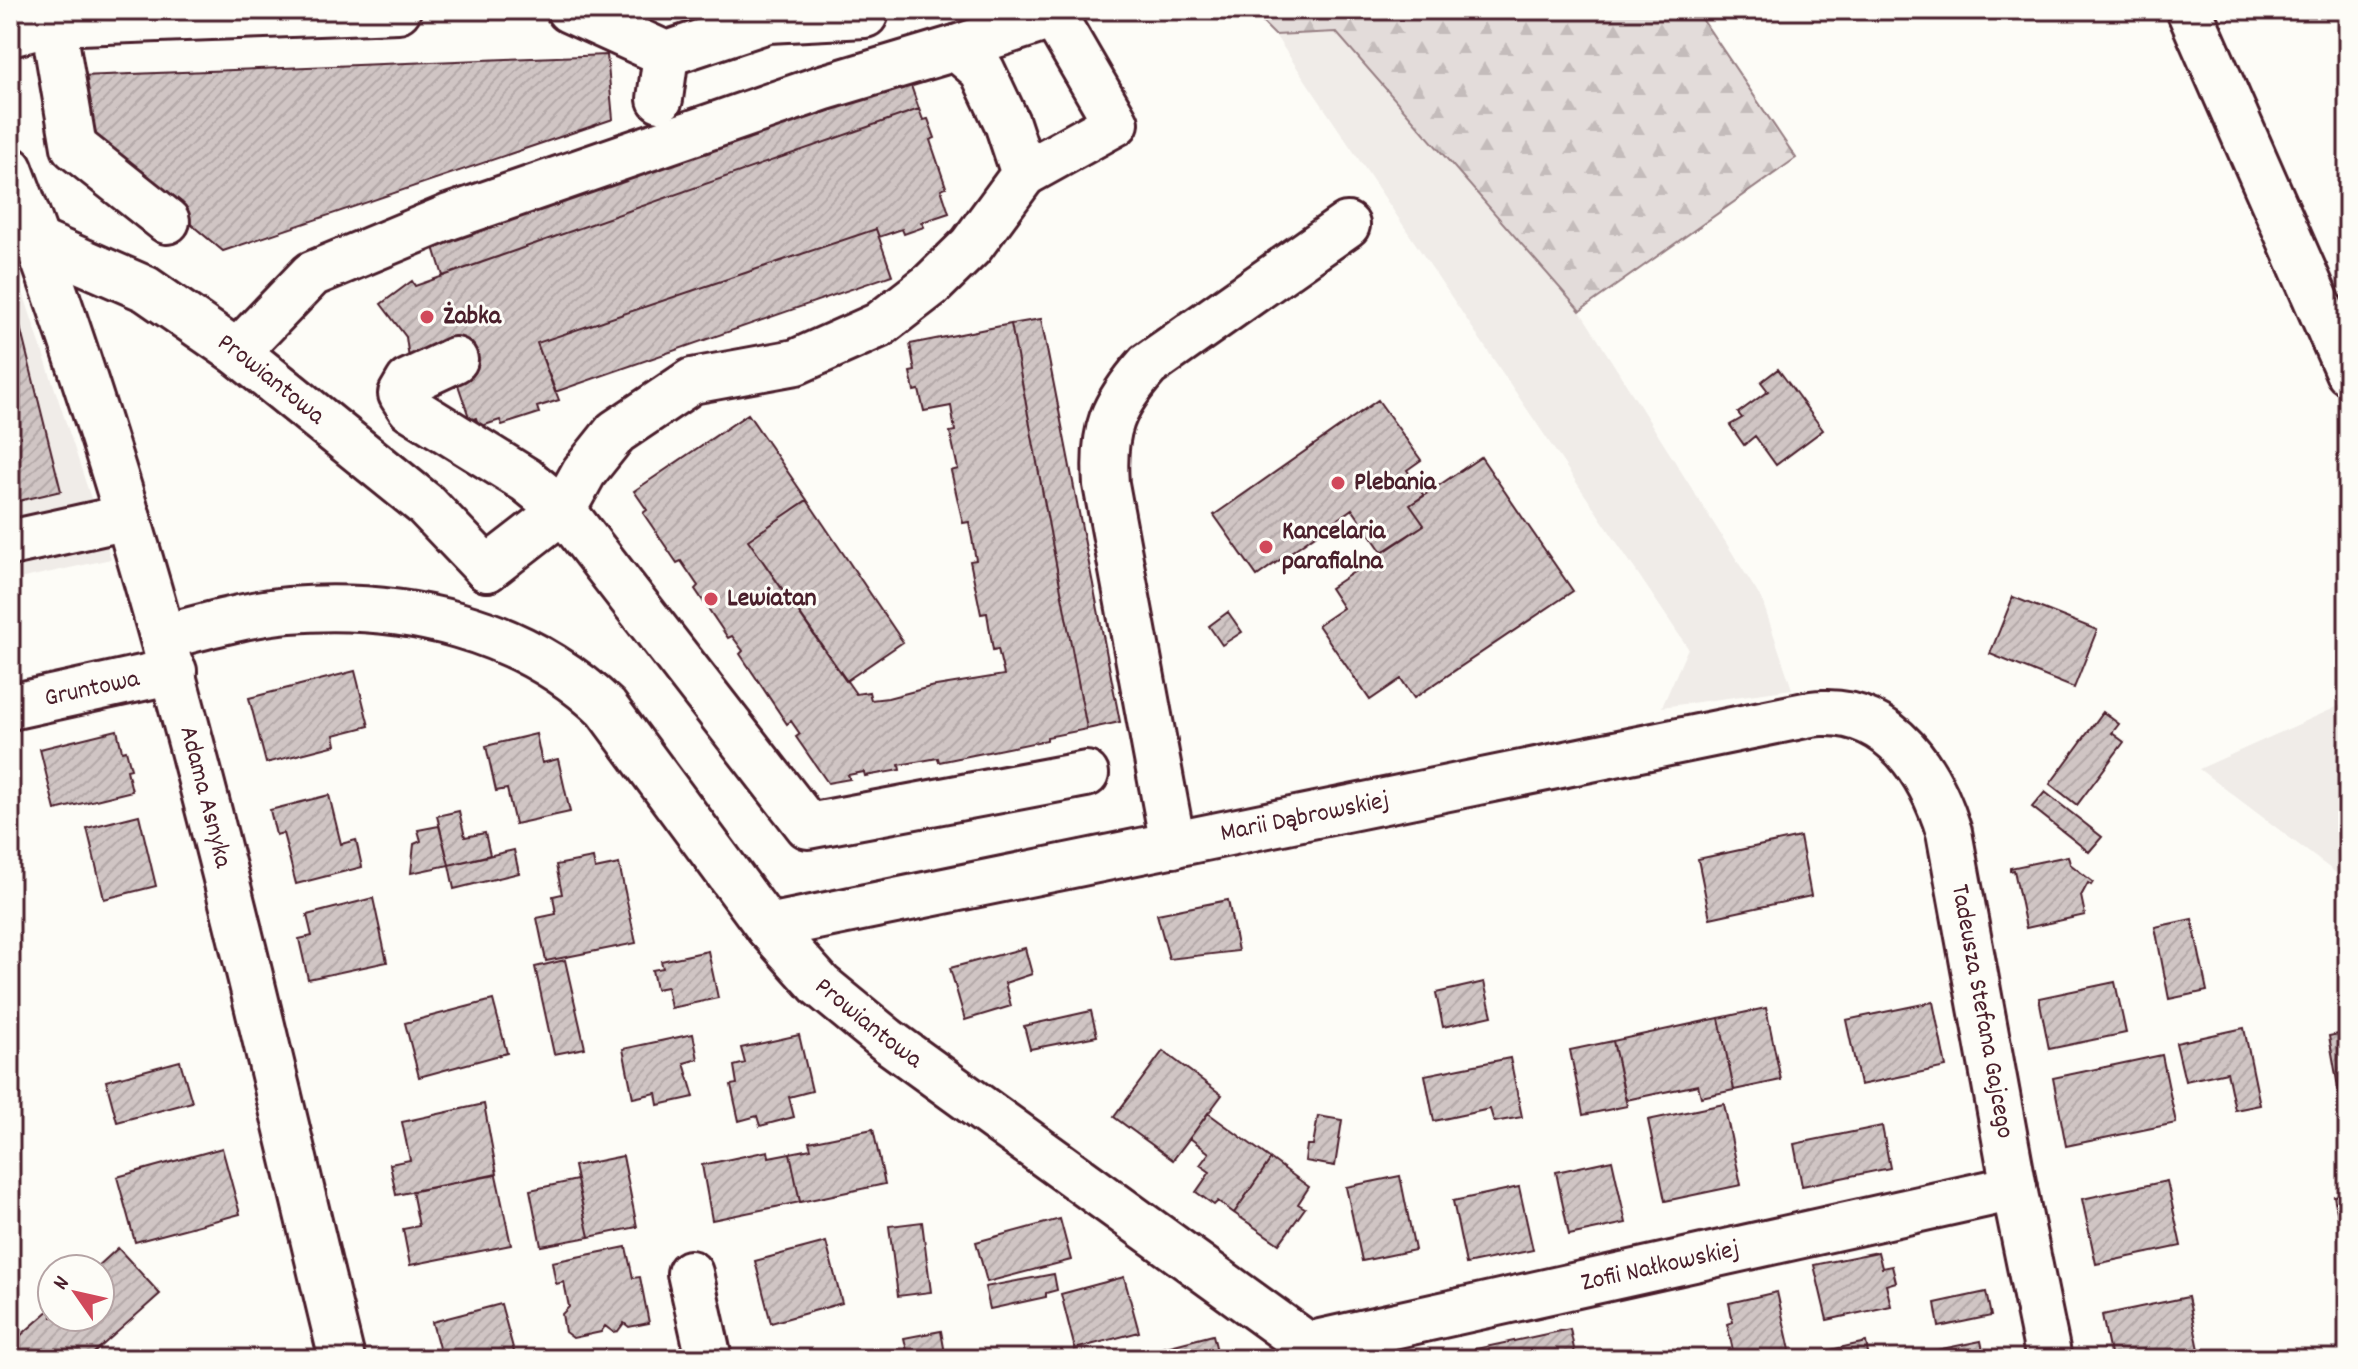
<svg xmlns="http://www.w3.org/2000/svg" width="2358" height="1369" viewBox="0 0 2358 1369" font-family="Dekko,sans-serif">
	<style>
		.built { fill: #f0ece8 }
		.forest { fill: url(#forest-firs); stroke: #967e82; stroke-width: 2 }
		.building { fill: url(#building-hatch); stroke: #4a1f2b; stroke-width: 2 }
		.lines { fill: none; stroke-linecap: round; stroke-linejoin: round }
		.minor-casing { stroke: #4a1f2b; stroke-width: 50 }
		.minor { stroke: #fdfcf7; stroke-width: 44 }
		.poi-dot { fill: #d1495b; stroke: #fdfcf7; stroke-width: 3 }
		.labels { text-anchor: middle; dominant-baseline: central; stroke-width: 6; stroke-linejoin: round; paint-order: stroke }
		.poi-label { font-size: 26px; font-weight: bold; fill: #4a1f2b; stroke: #fdfcf7; text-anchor: start }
		.street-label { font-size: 26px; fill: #4a1f2b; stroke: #fdfcf7 }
	</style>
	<defs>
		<pattern id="forest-firs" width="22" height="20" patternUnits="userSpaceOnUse" patternTransform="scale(2)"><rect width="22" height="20" fill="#e3dcda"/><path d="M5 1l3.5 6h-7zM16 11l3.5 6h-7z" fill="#c4bcbb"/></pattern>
		<pattern id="building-hatch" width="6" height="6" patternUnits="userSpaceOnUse" patternTransform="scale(2)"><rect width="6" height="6" fill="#d0c5c4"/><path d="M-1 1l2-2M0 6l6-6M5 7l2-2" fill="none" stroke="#b4a9a9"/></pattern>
	</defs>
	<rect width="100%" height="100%" fill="#fdfcf7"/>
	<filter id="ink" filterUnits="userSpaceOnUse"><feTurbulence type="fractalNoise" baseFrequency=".0125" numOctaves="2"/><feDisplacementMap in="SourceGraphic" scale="16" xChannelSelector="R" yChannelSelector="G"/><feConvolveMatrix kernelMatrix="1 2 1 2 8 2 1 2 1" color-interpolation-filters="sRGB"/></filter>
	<g filter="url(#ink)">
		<path class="built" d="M1336,32L1580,311L1762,600L1792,689L1662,707L1688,648L1275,35Z
			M10,253L111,559L10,581Z
			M2348,702V882L2199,769Z"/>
		<path class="forest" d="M1250,10H1696L1796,158L1580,311L1336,32L1275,35Z"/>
		<path class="building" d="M897,45L919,109L443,276L422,208Z
			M607,55L613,119L223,251L90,140L81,76Z
			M919,109L923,120L928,119L935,138L930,140L946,187L941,189L949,213L922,222L924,227L904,234L902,229L879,237L876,229L537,343L559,400L537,407L539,413L502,425L500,420L479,427L476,418L470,420L455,376L409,359L406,337L381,304L412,281L415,286Z
			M876,229L892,275L555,392L537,343Z
			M10,287L61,491L10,503Z
			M1041,319L1120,722L1087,729L1011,324Z
			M1011,324L1087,729L1047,737V740L939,762L938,758L899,765L900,770L865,776L864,772L848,775L850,779L828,783L796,737L800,734L791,721L787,724L740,654L743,651L732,636L728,638L695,589L698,586L681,561L677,563L643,513L647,510L634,491L748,414L807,500L748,540L856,694L869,692L871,700L888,698L930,687L1004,675L998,649L993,650L987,613L981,614L970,561L976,560L969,522L963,523L951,471L958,469L950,432L955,431L951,406L924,411L919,390L914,391L910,372L915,371L910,344Z
			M1778,369L1823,430L1776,465L1755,436L1744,445L1730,425L1742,418L1738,413L1768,391L1761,382Z
			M1378,400L1421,460L1407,470L1424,496L1410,505L1424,525L1382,552L1352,509L1257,576L1214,515Z
			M1481,457L1573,591L1414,698L1401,679L1370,700L1318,625L1343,608L1330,588L1424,525L1410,505Z
			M807,500L903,642L846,681L748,540Z
			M2013,597L2097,630L2074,688L1990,654Z
			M1228,612L1242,632L1222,645L1209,626Z
			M355,671L369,726L334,735L336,745L266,763L249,698Z
			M2103,712L2119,724L2112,733L2124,742L2077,805L2050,784Z
			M117,730L122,751L126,750L131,769L127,770L132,791L55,810L40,749Z
			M536,734L542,763L558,759L570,812L515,824L507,789L496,791L486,746Z
			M2045,792L2102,837L2089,852L2032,807Z
			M329,795L341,844L356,840L362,867L296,884L283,833L276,835L270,810Z
			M459,811L465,837L485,833L490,855L449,865L437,816Z
			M139,815L156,886L104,899L87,828Z
			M439,826L449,865L411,873L414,844L421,841L418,830Z
			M1800,837L1811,896L1710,918L1698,859Z
			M514,850L519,873L454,889L449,865Z
			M2068,856L2070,864L2093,882L2091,885L2088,883L2081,896L2085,915L2026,928L2014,870L2010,871V868Z
			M593,858L595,869L619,864L636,943L546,961L537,918L556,914L553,896L562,894L556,865Z
			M373,898L387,962L308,979L299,939L312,936L307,915Z
			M1228,900L1238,951L1169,959L1157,914Z
			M2192,919L2207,991L2169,999L2155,927Z
			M1025,948L1032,974L1005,983L1011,1006L965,1020L950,968Z
			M708,951L718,998L671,1008L667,987L656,989L652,970L663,968L661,961Z
			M565,960L585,1048L554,1054L535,967Z
			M1484,982L1492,1016L1443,1027L1436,993Z
			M2115,982L2126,1033L2049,1049L2039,998Z
			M493,1000L507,1053L419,1077L405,1023Z
			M1933,1002L1946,1067L1860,1085L1846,1020Z
			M1766,1008L1781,1080L1734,1090L1719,1018Z
			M1091,1011L1097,1036L1030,1049L1024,1026Z
			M1719,1018L1734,1090L1701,1097L1698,1085L1626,1100L1613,1041Z
			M2244,1028L2260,1105L2235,1110L2227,1072L2185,1081L2176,1043Z
			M2348,1032V1132H2346L2329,1036Z
			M693,1034L698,1059L684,1063L694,1097L658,1105L656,1093L633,1098L623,1049Z
			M799,1035L812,1091L789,1097L794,1117L760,1126L757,1116L739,1121L731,1085L737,1084L734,1066L745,1063L741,1048Z
			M1613,1041L1627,1106L1583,1115L1570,1050Z
			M1163,1051L1222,1095L1173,1160L1114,1117Z
			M2162,1055L2176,1123L2066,1146L2053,1078Z
			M1510,1058L1522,1117L1494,1122L1490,1109L1434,1121L1425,1075Z
			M180,1061L192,1102L117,1122L106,1081Z
			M484,1104L497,1174L396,1195L390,1164L410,1160L402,1122Z
			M1724,1104L1741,1185L1665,1201L1648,1120Z
			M1208,1113L1271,1159L1234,1213L1218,1201L1214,1205L1196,1192L1210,1172L1200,1165L1209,1153L1190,1138Z
			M1318,1116L1342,1120L1335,1166L1305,1161L1307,1145H1313Z
			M1882,1126L1890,1168L1802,1186L1794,1144Z
			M873,1129L885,1184L800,1202L790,1153L811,1149L809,1142Z
			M222,1148L240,1214L135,1242L117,1177Z
			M768,1151L769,1157L790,1153L800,1202L712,1220L702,1165Z
			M623,1156L637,1227L589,1237L574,1166Z
			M1271,1159L1309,1187L1298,1204L1305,1208L1279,1244L1234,1213Z
			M1612,1160L1626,1223L1569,1235L1556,1172Z
			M496,1175L511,1245L410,1265L403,1229L419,1226L412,1191Z
			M1400,1176L1415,1250L1362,1261L1346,1187Z
			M577,1180L589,1237L541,1246L530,1190Z
			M2167,1181L2181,1246L2096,1264L2082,1199Z
			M1519,1187L1533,1250L1466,1264L1453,1201Z
			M2348,1193V1265H2347L2334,1196Z
			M1060,1219L1071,1260L987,1282L976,1242Z
			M922,1222L931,1292L898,1296L889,1226Z
			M826,1242L842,1303L771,1323L755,1261Z
			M626,1247L633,1278L640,1277L649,1323L629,1327L624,1323L618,1331L613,1332L605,1326L601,1332L573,1338L565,1332L562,1314L569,1307L564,1282L556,1284L552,1262Z
			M118,1248L160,1294L87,1359H10V1330L12,1327L20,1336L52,1308V1317H100V1269H95Z
			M1878,1252L1882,1268L1892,1266L1896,1282L1886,1285L1891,1306L1827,1320L1814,1265Z
			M1054,1274L1057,1290L1046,1293V1297L990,1309L985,1287Z
			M1124,1277L1139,1332L1075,1349L1061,1294Z
			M1777,1292L1792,1359H1735L1727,1324L1733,1322L1729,1303Z
			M1986,1292L1991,1316L1939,1327L1935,1303Z
			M2188,1297L2201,1359H2111L2102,1315Z
			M501,1304L516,1359H442L432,1322Z
			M1570,1329L1576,1359H1478L1476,1349Z
			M941,1331L946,1359H891L908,1355L904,1338Z
			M1213,1335L1219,1359H1149L1147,1352Z
			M1981,1341L1985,1359H1929L1927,1352Z
			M1866,1342L1869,1359H1832L1830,1350Z"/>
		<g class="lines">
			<defs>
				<g id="minor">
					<path d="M569,10L666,54L768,20L865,15"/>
					<path d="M2189,10L2348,372"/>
					<path d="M53,23L74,147L167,221"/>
					<path d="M10,34L53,23L398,10"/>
					<path d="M956,48L1054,16L1116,123L1024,174"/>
					<path d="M660,99L666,54"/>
					<path id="s1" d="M10,169C158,554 245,959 342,1359"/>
					<path id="s2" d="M38,242L146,289L237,352L426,505L487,569"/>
					<path d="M237,352L312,274L449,217L822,88L956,48L982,70L1007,123L1024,174L971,246L932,284L879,325L796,362L692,381L616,432L584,472L563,510L526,480L410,408L401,394L408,382L455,360"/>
					<path d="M10,543L128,517"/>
					<path d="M487,569L563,510L808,826L1086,774"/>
					<path id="s3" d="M164,637C202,627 251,613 289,610C404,601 521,627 606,708L768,927L820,985L887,1040L1327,1359"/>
					<path id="s4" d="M10,707L174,671"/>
					<path d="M1173,845L1106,484C1102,430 1112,406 1148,365L1347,225"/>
					<path id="s5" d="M768,927L1791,718C1801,716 1812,713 1822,713C1892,710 1931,773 1949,832L2014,1188L2049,1359"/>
					<path d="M690,1273L709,1359"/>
					<path id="s6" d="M1307,1345L2014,1188"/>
				</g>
			</defs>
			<use href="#minor" class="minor-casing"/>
			<use href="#minor" class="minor"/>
		</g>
	</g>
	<g class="poi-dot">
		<circle cx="427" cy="317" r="8"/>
		<circle cx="1338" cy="483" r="8"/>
		<circle cx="1266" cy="547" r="8"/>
		<circle cx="711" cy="599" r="8"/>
	</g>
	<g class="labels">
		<g class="poi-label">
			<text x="443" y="317">Żabka</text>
			<text x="1354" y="483">Plebania</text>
			<text x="1282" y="532">Kancelaria<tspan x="1282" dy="30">parafialna</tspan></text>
			<text x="727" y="599">Lewiatan</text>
		</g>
		<g class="street-label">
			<text stroke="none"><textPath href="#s2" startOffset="272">Prowiantowa</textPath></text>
			<text stroke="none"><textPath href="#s4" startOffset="84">Gruntowa</textPath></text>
			<text stroke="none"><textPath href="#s1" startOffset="658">Adama Asnyka</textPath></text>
			<text stroke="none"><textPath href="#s5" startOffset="548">Marii Dąbrowskiej</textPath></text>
			<text stroke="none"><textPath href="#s5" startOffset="1446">Tadeusza Stefana Gajcego</textPath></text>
			<text stroke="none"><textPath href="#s3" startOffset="882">Prowiantowa</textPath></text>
			<text stroke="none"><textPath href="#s6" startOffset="362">Zofii Nałkowskiej</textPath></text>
		</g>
	</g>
	<rect width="2358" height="1369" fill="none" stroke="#fdfcf7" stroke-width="40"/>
	<rect x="20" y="20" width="2318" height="1329" fill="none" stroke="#4a1f2b" stroke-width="3" filter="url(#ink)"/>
	<g transform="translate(76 1293) rotate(304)"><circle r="38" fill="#fdfcf7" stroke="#b5a4a5" stroke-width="2"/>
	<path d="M0-6L14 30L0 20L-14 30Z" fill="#d1495b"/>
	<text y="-12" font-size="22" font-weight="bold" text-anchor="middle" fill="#4a1f2b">N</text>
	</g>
</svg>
